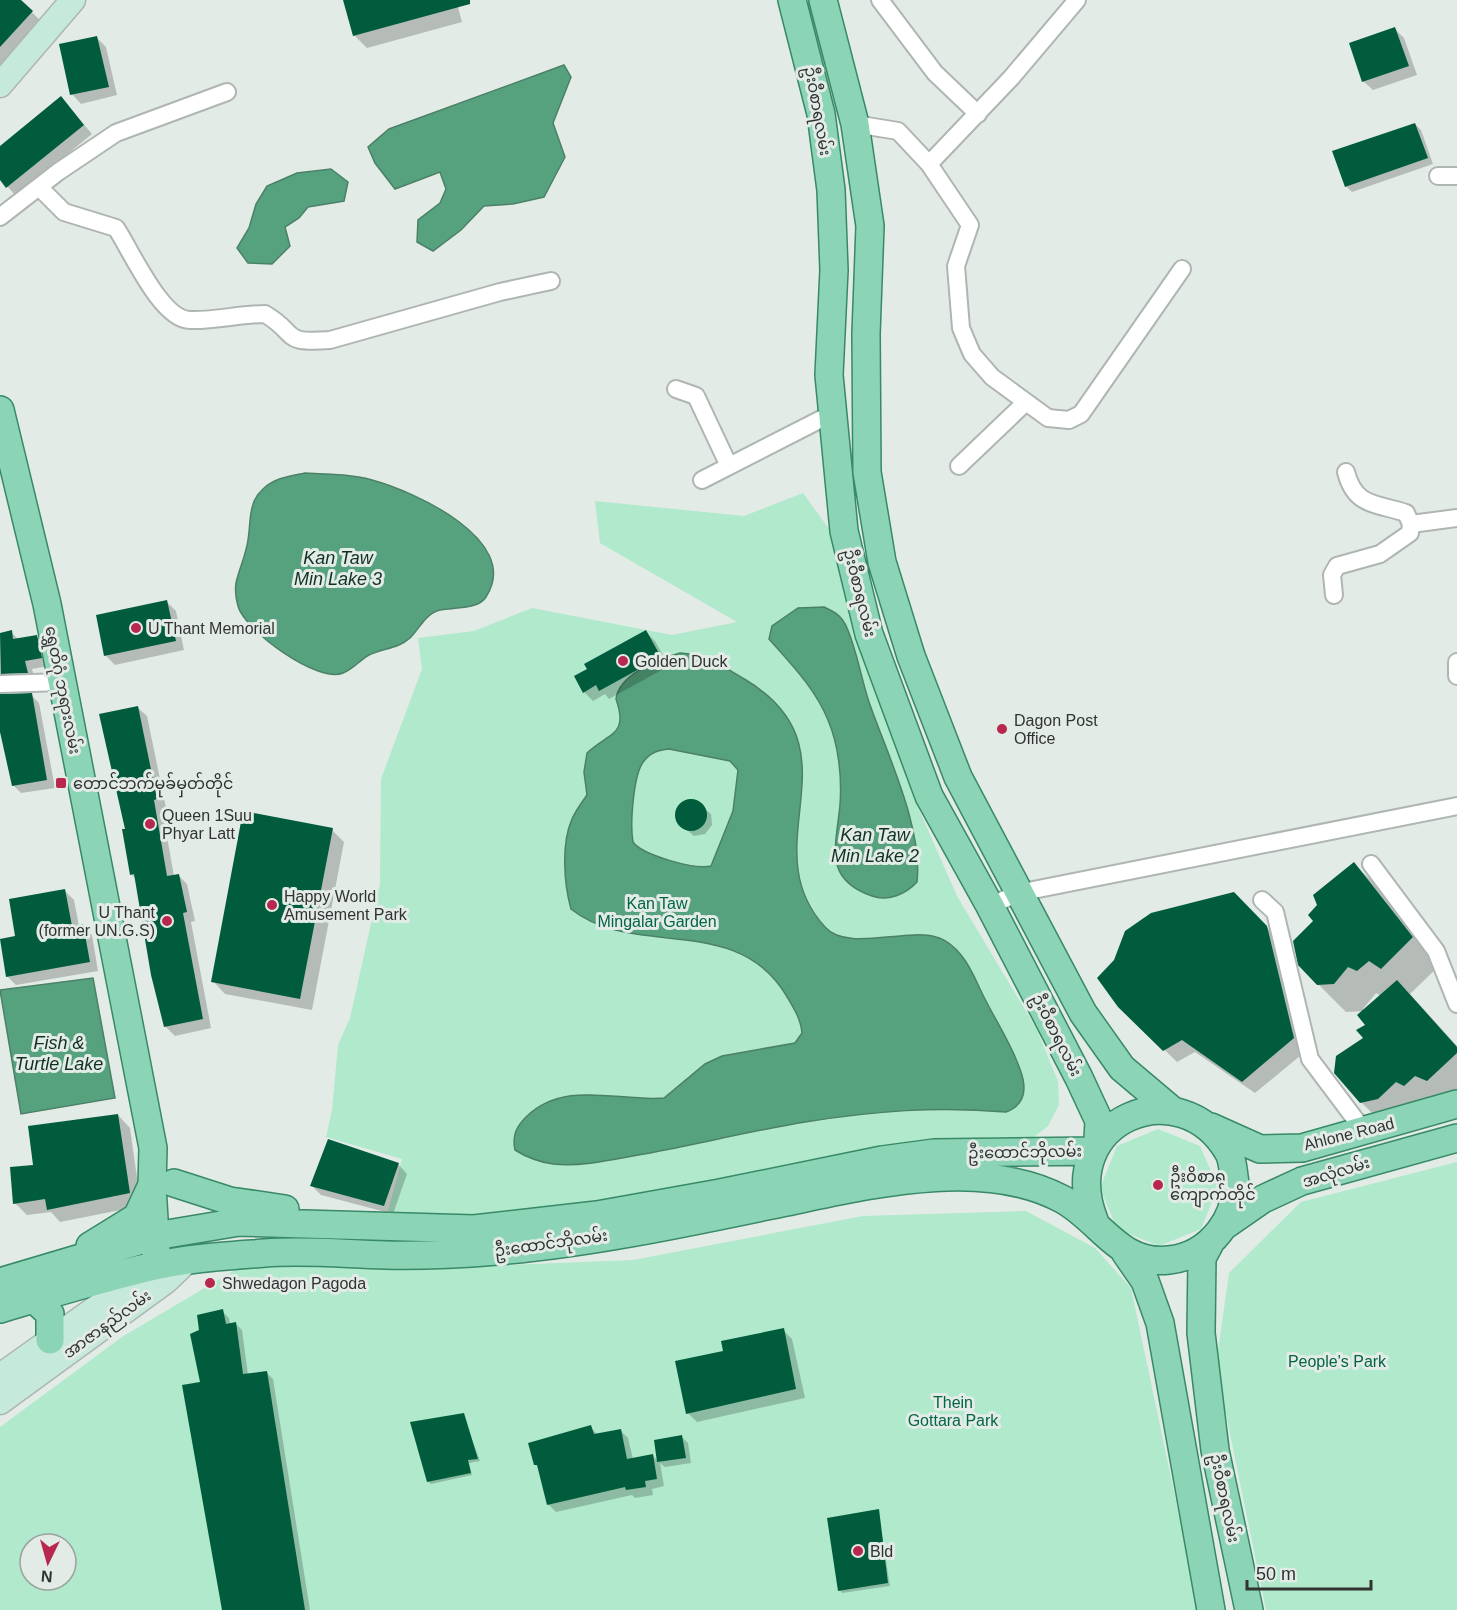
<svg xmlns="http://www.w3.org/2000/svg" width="1457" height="1610" viewBox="0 0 1457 1610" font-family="Arial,'Noto Sans Myanmar',sans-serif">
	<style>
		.green { fill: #b0e9cb; fill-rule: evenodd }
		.water { fill: #57a27e; stroke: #4b8167; stroke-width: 1.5; fill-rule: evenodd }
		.shadow { fill: #0003; fill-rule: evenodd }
		.building { fill: #005c3d }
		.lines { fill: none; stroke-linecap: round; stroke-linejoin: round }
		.minor-casing { stroke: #afb6b2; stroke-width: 20 }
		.secondary-casing { stroke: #afb6b2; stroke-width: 27 }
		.primary-casing { stroke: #388967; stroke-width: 30 }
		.minor { stroke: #fff; stroke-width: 16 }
		.secondary { stroke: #c5e9da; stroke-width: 24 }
		.primary { stroke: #8bd4b5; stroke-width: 27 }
		.poi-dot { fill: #b8274d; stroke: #e3ebe7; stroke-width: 2 }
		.labels { text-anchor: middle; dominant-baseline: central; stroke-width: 6; stroke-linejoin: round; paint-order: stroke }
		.street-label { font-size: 16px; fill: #303331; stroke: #e3ebe7 }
		.poi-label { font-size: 16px; fill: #303331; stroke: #e3ebe7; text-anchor: start }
		.park-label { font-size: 16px; fill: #026644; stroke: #e3ebe7 }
		.water-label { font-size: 18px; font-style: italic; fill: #0e3122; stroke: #e3ebe7 }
	</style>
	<rect width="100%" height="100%" fill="#e3ebe7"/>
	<path class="green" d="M803,493L842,547L867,660L913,796L957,896L1036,1028L1058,1081L1059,1105L1048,1126L1025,1144L585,1210L418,1216L388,1211L402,1159L326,1137L332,1110L338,1045L350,1018L380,883L381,779L422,669L418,638L474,631L532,608L672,635L737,622L600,543L595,501L744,516Z
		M1158,1129L1200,1146L1218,1187L1201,1229L1159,1246L1117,1229L1100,1188L1117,1146Z
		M1457,1162V1610H1266L1216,1365L1229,1273L1301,1202Z
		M1026,1211L1095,1248L1131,1288L1199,1610H0V1427L122,1337L250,1261L431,1268L633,1260L863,1216ZM30,1544H66V1580H30Z"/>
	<path class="water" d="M564,65L571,77L553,123L565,157L544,197L513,204L484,206L461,230L433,251L417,242L418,220L440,203L446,189L440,172L395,189L375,163L368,147L389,129Z
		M331,169L348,182L344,201L308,207L299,218L285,227L290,246L272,264L248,263L237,248L249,228L256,204L267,186L297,173Z
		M305,473C327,474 350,474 372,480C413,491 523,540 486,597C478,610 453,607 440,610C425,614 420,628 410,638C398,649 383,648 369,655C360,660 352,670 343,673C318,684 244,630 238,606C236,599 235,590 236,583C239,569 246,555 248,540C251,522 248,502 263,489C274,478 290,476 305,473Z
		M824,607C835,612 842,616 847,628C857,651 861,678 869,702C887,754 923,827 917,882C906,894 888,902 872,896C823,879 836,847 840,805C842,778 839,746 828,720C815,688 791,664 769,639L772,626L798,608Z
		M680,653C706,654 724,667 746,680C862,751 750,845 825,927C847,952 905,928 936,937C945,939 955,947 961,955C972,968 977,984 985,999C997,1023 1013,1047 1021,1072C1027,1090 1025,1105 1006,1112C936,1106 875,1111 805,1122C751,1131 698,1144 644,1154C615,1159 583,1167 553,1164C540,1162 526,1157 515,1150C512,1136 516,1127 526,1117C565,1079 618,1102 664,1098L705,1064L722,1056L795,1043L802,1033C801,1019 793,1007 786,995C736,912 633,959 571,909C564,884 561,844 572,819C576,810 582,802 587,795L584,772L587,753C609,732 629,736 616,699C619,674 659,659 680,653ZM669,749L730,761L738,770L733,811L711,866C695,870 642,855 633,842C630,825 633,774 644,761C651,752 659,750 669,749Z
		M93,978L115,1098L21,1114L0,990Z"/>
	<path class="shadow" d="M0,0H19L41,21L0,66Z
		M345,0H456L462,22L367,48L354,35Z
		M1395,29L1404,38L1417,75L1373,90L1363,81Z
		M97,38L106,47L117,95L81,104L72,94Z
		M70,108L92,134L16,196L0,178V147Z
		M1415,124L1421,130L1433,164L1352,192L1346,186Z
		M167,602L176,611L184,650L115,665L106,656Z
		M11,632L18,639L36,636L44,644L49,666L32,669L35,680L0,690V634Z
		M646,632L655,641L669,666L609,699L605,694L593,701L584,692Z
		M31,695L39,703L55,788L21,793L13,785L0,723V696Z
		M137,707L147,716L166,808L162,809L174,876L178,875L187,884L195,921L191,922L211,1028L175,1036L166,1027L153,975L136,879L131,874L127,830Z
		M695,801L711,814L712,825L705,834L694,836L678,822L677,811L684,802Z
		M332,830L344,842L312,1010L225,994L213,981Z
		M1354,864L1382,891L1439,966L1410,994L1457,1046V1106L1389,1130L1361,1102L1367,1025L1364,1011L1346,1012L1318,984L1315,921ZM1376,993L1381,996L1364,1010L1363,1009Z
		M65,891L74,900L79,926H82L92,935L98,971L16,985L7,976L17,937Z
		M1234,893L1279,940L1306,1051L1255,1093L1195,1052L1177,1062L1119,1006Z
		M118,1115L130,1128L141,1206L60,1222L51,1212L27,1215L15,1203L35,1166Z
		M398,1164L407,1174L393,1214L321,1195L312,1186Z
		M222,1311L229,1318L230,1324L235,1323L242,1330L248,1375L266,1372L273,1379L310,1610H224L202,1383L201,1331Z
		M783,1330L792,1339L805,1398L697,1422L688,1413L725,1352Z
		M463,1415L480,1461L469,1463L472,1475L431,1484L428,1481Z
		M590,1427L598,1435L620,1430L628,1438L633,1459L653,1456L659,1462L656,1441L682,1437L688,1443L691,1463L665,1467L660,1463L664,1486L652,1489L653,1495L635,1498L632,1495L556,1512L548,1504L540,1468L536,1465Z
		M878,1510L890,1586L842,1593L840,1590Z"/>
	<path class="building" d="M0,0H21L33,11L0,47Z
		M343,0H470V4L353,36Z
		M1395,27L1409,66L1362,82L1349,43Z
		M97,36L109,87L70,95L59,44Z
		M61,96L84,125L6,188L0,180V146Z
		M1415,123L1428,158L1345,187L1332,151Z
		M167,600L176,641L104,656L96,615Z
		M12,630L13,639L37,635L42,658L25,661L28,673L1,674L0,633Z
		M646,630L661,657L599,691L596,685L583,693L574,676L587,669L584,664Z
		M32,693L47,780L12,786L0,732V694Z
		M138,706L157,799L154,800L167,876L179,874L187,912L183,913L203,1019L164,1027L151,975L134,874L130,875L122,829H125L99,714Z
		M675 815a16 16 0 1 1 32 0a16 16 0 1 1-32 0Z
		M243,811L333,828L300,999L211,982Z
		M1354,862L1413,937L1381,969L1369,961L1357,971L1348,967L1334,984L1317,985L1298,965L1293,941L1313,921L1308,915L1317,905L1313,895Z
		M65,889L72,926L83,924L90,962L6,977L0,939L15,936L9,899Z
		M1234,892L1267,926L1294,1038L1242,1082L1182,1040L1163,1051L1118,1007L1097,978L1114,960L1125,931L1151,913Z
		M1397,980L1457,1047V1053L1427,1081L1415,1076L1404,1086L1396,1082L1378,1099L1360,1103L1334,1073L1336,1056L1363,1038L1356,1030L1365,1025L1357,1015Z
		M118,1114L130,1193L47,1210L45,1199L13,1204L10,1167L33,1165L28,1126Z
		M328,1139L399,1163L384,1206L310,1186Z
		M223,1309L226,1324L236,1322L243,1374L267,1371L305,1610H222L182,1385L200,1382L190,1334L199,1330L197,1315Z
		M784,1328L796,1389L686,1414L675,1361L723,1351L721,1341Z
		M464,1413L478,1459L468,1460L471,1473L427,1482L410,1422Z
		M591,1425L594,1434L621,1429L627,1459L653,1454L657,1479L645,1481L646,1487L626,1490L625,1487L547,1505L537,1465H534L528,1443Z
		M682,1435L686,1458L657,1462L654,1440Z
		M879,1509L888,1583L838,1591L827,1518Z"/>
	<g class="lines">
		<defs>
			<path id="minor" d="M880,0L935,73L978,114
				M855,124L898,131L929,164L970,225L956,266L961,328L972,354L992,377L1048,418L1069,420L1081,414L1182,269
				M929,164L1011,78L1077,0
				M1438,176H1457
				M40,188L64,212L116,228C131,250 161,320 190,320C215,321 240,314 265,314C299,334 280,344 330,340L500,292L551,281
				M0,217L58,172L116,133L227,92
				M676,389L696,396L729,466
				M959,466L1026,402
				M702,480L833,413
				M1411,524L1457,518
				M1334,595L1332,575L1337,566L1380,554L1410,533L1411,524L1406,513C1376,503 1355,507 1346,472
				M1457,662V676
				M1,684L62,682
				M1371,864L1436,951L1457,1004
				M1262,900L1275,912L1310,1059L1364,1131
				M990,906L1018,893L1457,806"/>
			<path id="secondary" d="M0,85L73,0
				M0,1376L151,1269
				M0,1402L166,1281L187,1261"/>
			<path id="primary" d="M792,0L821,114L831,190L834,270L829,375L844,531L869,634L929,796L990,906L1079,1078L1099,1121L1098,1139
				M823,0L855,124L870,226L866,334L867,472L882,562L911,656L958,777L1083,1013L1122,1068L1173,1111
				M0,410L47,604L153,1148L152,1186L156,1252
				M1211,1127L1260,1149L1302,1148L1457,1104
				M174,1183L230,1201L285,1209
				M1224,1226L1263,1199L1302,1181L1457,1138
				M1210,1243L1202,1258L1201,1333L1215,1450L1249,1610
				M90,1246L137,1217L151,1187
				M1125,1252L1145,1281L1160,1323L1211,1610
				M0,1282L155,1236L239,1222L474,1229L597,1215L720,1193L882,1160L934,1153L1093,1151
				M34,1299L50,1314V1340
				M0,1309C51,1294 102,1278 154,1266C190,1258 228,1256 265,1253C305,1250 345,1254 385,1255C422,1256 460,1254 497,1251C595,1243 699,1220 796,1200C877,1183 985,1158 1062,1199C1100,1219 1119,1266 1169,1260C1210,1256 1241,1216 1234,1176C1233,1168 1232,1159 1229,1153C1181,1068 1055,1120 1094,1220"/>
		</defs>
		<use href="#minor" class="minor-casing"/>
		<use href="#secondary" class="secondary-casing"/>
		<use href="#primary" class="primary-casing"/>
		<use href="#minor" class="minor"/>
		<use href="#secondary" class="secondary"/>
		<use href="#primary" class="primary"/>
	</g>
	<g class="poi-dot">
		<circle cx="136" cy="628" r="6"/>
		<circle cx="623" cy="661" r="6"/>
		<circle cx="1002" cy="729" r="6"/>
		<rect x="55" y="777" width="12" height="12" rx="3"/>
		<circle cx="150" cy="824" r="6"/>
		<circle cx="272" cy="905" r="6"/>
		<circle cx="167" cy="921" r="6"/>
		<circle cx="1158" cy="1185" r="6"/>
		<circle cx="210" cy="1283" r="6"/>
		<circle cx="858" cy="1551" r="6"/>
	</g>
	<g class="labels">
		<g class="street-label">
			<text transform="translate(818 111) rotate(80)">ဦးဝီစာရလမ်း</text>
			<text transform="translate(860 593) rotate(76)">ဦးဝီစာရလမ်း</text>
			<text transform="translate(63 690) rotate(79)">ရွှေတိဂုံ ဘုရားလမ်း</text>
			<text transform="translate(1057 1035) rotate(63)">ဦးဝီစာရလမ်း</text>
			<text transform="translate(1349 1134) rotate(-14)">Ahlone Road</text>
			<text transform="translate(1025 1152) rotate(-1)">ဦးထောင်ဘိုလမ်း</text>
			<text transform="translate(1336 1172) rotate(-17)">အလုံလမ်း</text>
			<text transform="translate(551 1243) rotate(-8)">ဦးထောင်ဘိုလမ်း</text>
			<text transform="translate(107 1324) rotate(-36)">အာဇာနည်လမ်း</text>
			<text transform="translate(1225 1498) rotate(78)">ဦးဝီစာရလမ်း</text>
		</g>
		<g class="poi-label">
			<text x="148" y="628">U Thant Memorial</text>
			<text x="635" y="661">Golden Duck</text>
			<text x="1014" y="720">Dagon Post<tspan x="1014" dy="18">Office</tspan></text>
			<text x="73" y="783">တောင်ဘက်မုခ်မှတ်တိုင်</text>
			<text x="162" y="815">Queen 1Suu<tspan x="162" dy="18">Phyar Latt</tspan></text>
			<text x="284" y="896">Happy World<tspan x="284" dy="18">Amusement Park</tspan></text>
			<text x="155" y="912" text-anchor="end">U Thant<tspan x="155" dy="18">(former UN.G.S)</tspan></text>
			<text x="1170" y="1176">ဦးဝိစာရ<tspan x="1170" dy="18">ကျောက်တိုင်</tspan></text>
			<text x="222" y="1283">Shwedagon Pagoda</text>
			<text x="870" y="1551">Bld</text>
		</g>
		<g class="park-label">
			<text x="657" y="903">Kan Taw<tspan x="657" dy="18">Mingalar Garden</tspan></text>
			<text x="1337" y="1361">People's Park</text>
			<text x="953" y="1402">Thein<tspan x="953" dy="18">Gottara Park</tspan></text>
		</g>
		<g class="water-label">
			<text x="338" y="558">Kan Taw<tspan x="338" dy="21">Min Lake 3</tspan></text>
			<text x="875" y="835">Kan Taw<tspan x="875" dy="21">Min Lake 2</tspan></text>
			<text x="59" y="1043">Fish &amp;<tspan x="59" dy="21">Turtle Lake</tspan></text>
		</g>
	</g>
	<g transform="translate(48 1562) rotate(185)"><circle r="28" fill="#e3ebe7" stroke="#9ba19e" stroke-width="1.5"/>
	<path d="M0-4.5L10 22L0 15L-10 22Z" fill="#b8274d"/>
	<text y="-9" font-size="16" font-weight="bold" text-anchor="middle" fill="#303331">N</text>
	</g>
	<path d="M1247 1580v9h124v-9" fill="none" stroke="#303331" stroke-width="3"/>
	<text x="1256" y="1580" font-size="18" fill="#303331" stroke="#e3ebe7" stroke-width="4.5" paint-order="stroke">50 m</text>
</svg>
